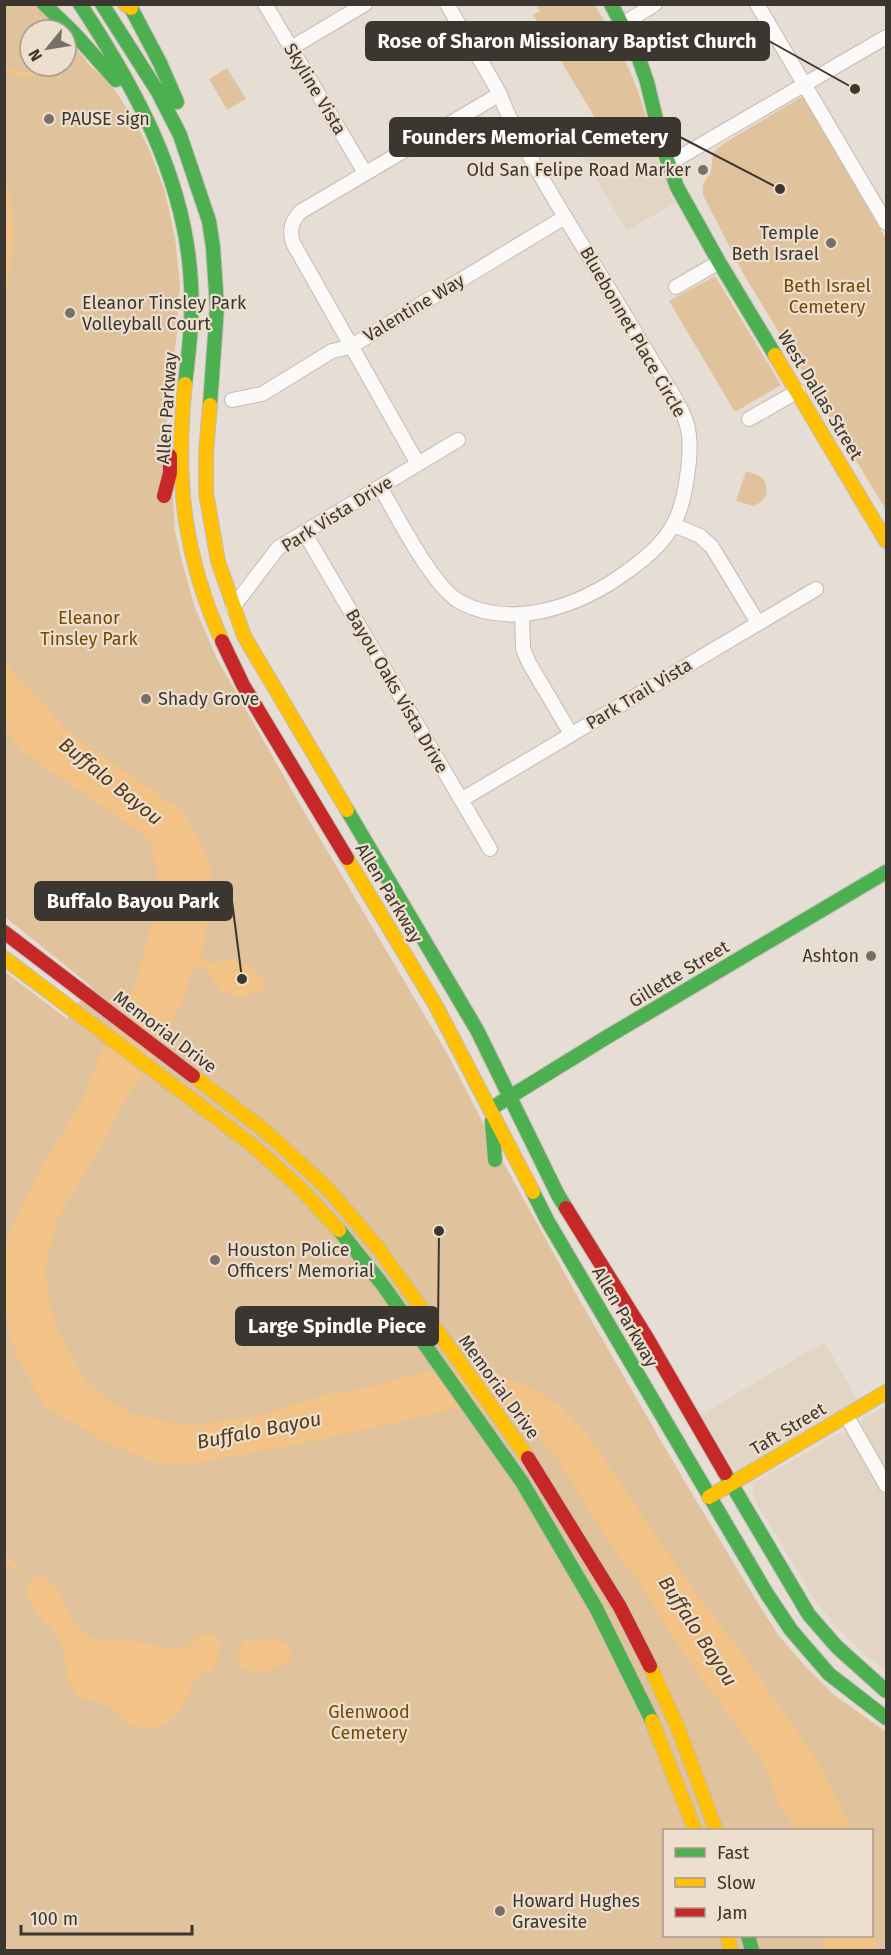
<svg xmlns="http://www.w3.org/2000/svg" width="891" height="1955" viewBox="0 0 891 1955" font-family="'Fira Sans',sans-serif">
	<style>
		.built { fill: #e3d5c4 }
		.green { fill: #e0c29c; fill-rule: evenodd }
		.water { fill: #f2c286 }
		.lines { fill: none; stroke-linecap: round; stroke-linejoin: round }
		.stream { stroke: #f2c286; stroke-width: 4 }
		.street-casing { stroke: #c3bcb5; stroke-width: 16 }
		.fast-casing { stroke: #c3bcb5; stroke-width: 16 }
		.slow-casing { stroke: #c3bcb5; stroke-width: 16 }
		.jam-casing { stroke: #c3bcb5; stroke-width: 16 }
		.street { stroke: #fbfaf9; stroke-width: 14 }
		.fast { stroke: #4caf50; stroke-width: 14 }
		.slow { stroke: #ffc107; stroke-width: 14 }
		.jam { stroke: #c62828; stroke-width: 14 }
		.poi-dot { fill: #777069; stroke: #eddecd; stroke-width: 2 }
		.labels { text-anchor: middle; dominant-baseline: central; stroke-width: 4.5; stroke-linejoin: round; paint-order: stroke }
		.street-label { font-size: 18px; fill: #3b362f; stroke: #eddecd }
		.poi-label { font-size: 18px; fill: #3b362f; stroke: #eddecd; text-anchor: start }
		.park-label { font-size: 18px; fill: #724905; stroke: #eddecd }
		.water-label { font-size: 20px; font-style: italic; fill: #543a17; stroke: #eddecd }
		.leader { fill: none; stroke: #3b362f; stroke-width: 2 }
		.callout-dot { fill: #3b362f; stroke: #eddecd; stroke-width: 2 }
		.callout { fill: #3b362f; stroke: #3b362f; stroke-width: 2 }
		.callout-label { font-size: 20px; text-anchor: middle; font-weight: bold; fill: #fff }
	</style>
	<rect width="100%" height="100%" fill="#e6ddd4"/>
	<path class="built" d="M646,116L655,153L674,203L627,231L582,155Z
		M824,1342L857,1399L736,1472L701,1415Z
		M886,1406V1471L863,1433L861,1423L863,1419Z
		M842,1432L849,1434L854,1440L886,1495V1671L867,1657L827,1616L812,1595L755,1500L753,1494V1483Z"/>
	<path class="green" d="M35,4L62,30H30V66H66V35L90,66L109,81L132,116L149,149L165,192L175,238L180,284L177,333L168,398L165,462L172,481L175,531L182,562L195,608L217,659L306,815L448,1055L508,1171L575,1292L682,1477L756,1600L779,1636L806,1667L833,1694L886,1732V1950H5L4,971L67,1019L91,986L5,917L4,5ZM664,1830H872V1936H664Z
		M536,5H595C618,44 633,72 646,116L608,139L533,15L540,11Z
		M227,68L246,99L227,110L209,79Z
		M803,96L886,239V510L743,273L703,195V184L711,172L713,153L723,144Z
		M715,276L781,385L735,412L669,301Z
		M746,471L762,477C770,490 768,500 753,506L736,501Z"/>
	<path class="water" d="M5,178C19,214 12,260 5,297Z
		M4,660L67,731L184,812L211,864V899L201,957L214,964L227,958C240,963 256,965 262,979H265L262,991L257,990C234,1010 216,986 205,968L197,967L192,970L183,999L168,1032L146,1071L122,1104L104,1141L58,1218L49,1252L45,1274L50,1304L56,1326L78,1368L86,1381L113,1403L129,1412L150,1418L194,1426L263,1414L323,1395L380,1385L421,1372L480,1368L528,1386L557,1404L590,1438L694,1591L746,1658L817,1760L848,1821L850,1830H796L778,1803L764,1763L678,1646L633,1572L616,1553L554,1454L522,1421L454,1409L314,1441L181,1466L155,1463L105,1442L45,1407L18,1359L10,1336L5,1304V1245L24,1200L44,1162L82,1100L100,1055L136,981L158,899V873L151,845L138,831L23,752L5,730Z
		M42,1575L57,1588L71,1618L90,1636L109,1642L128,1640L137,1641L173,1650H180L188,1645L198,1635C228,1629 222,1653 212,1671C189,1677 190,1701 176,1715C165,1727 145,1732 130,1724C121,1719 116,1712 108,1707C94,1698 84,1705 73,1689C63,1674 67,1656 60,1640C50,1618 18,1610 30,1579Z
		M276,1639C285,1643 293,1648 292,1660L267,1671H248L238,1663L239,1649L245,1641Z
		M872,1926L878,1950H827L824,1936H872Z"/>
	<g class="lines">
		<path class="stream" d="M4,69L23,75L37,73L40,66
			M4,1557L16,1569"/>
		<defs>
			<path id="street" d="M265,4L365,173
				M757,4L886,223
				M623,24L655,4
				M291,48L365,4
				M668,164L886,37
				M676,287L719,262
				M232,400L262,394L332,351L350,347L565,217
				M749,419L798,391
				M418,464L293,243C289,230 291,223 300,212L500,94
				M380,487C398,517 432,586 460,602C515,631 584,604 629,570C646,558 663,544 673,525C685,505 693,452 688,429C685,412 667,385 657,369C637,335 617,302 596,268C567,220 536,171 511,120C506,111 503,102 499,93C483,63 464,34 447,4
				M674,525L700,536L712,547L758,623
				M304,532L490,849
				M233,607L278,548L458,440
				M522,614L523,649L529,663L571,734
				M461,800L816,589
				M846,1415L886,1485"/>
			<path id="fast" d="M44,4L73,32L116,80
				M80,4C136,89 186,180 191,284C193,317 189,351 185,384
				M102,4L158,92L180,135L209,221L213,247L217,307L210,405
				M611,4L637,53L647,82L663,148L677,187L719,262L775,355
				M131,8L160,63L177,102
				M347,810L477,1030L558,1195L566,1208
				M490,1109L607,1037L886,872
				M492,1121L495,1160
				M533,1192L547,1220L767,1594L791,1630L829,1674L886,1718
				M339,1230L382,1284L522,1482L596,1608L652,1721
				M725,1473L809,1615L837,1647L886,1691
				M748,1936L752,1950"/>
			<path id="slow" d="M125,4L131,8
				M775,355L886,541
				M185,384C175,477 183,554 222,641
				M210,405L206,452V493L218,561L244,636L347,810
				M347,858L436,1006L533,1192
				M4,958L251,1144L298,1186L339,1230
				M193,1076L264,1130L328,1189L379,1249L528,1458
				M709,1497L886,1392
				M650,1666L678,1728L716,1830
				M652,1721L695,1830
				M727,1936L731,1950"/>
			<path id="jam" d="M164,496L170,473V456
				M222,641L243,685L347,858
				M4,932L193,1076
				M566,1208L647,1338L725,1473
				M528,1458L620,1607L650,1666"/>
		</defs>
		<use href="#street" class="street-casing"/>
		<use href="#fast" class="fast-casing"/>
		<use href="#slow" class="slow-casing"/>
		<use href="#jam" class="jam-casing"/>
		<use href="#street" class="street"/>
		<use href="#fast" class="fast"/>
		<use href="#slow" class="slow"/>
		<use href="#jam" class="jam"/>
	</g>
	<g class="poi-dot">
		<circle cx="49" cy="119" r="6"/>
		<circle cx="703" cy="170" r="6"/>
		<circle cx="831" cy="243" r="6"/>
		<circle cx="70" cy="313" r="6"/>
		<circle cx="146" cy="699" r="6"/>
		<circle cx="871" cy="956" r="6"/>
		<circle cx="215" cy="1260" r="6"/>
		<circle cx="500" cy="1911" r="6"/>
	</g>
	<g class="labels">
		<g class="street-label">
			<text transform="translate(315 89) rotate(59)">Skyline Vista</text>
			<text transform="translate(414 308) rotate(-31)">Valentine Way</text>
			<text transform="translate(633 332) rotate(60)">Bluebonnet Place Circle</text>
			<text transform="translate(820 395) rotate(59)">West Dallas Street</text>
			<text transform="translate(167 408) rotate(-86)">Allen Parkway</text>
			<text transform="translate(337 514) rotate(-32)">Park Vista Drive</text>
			<text transform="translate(397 691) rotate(60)">Bayou Oaks Vista Drive</text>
			<text transform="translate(639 694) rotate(-31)">Park Trail Vista</text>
			<text transform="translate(389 893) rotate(59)">Allen Parkway</text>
			<text transform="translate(679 974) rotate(-31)">Gillette Street</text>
			<text transform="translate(165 1032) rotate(37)">Memorial Drive</text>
			<text transform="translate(625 1317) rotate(60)">Allen Parkway</text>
			<text transform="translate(499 1387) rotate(54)">Memorial Drive</text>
			<text transform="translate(788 1429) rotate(-31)">Taft Street</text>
		</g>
		<g class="poi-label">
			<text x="61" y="119">PAUSE sign</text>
			<text x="691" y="170" text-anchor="end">Old San Felipe Road Marker</text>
			<text x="819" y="233" text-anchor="end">Temple<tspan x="819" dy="21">Beth Israel</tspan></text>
			<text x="82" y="303">Eleanor Tinsley Park<tspan x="82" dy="21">Volleyball Court</tspan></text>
			<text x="158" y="699">Shady Grove</text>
			<text x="859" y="956" text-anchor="end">Ashton</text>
			<text x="227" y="1250">Houston Police<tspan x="227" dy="21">Officers' Memorial</tspan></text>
			<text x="512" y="1901">Howard Hughes<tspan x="512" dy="21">Gravesite</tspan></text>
		</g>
		<g class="park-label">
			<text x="827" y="286">Beth Israel<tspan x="827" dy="21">Cemetery</tspan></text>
			<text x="89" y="618">Eleanor<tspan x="89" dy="21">Tinsley Park</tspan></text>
			<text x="369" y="1712">Glenwood<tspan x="369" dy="21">Cemetery</tspan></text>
		</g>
		<g class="water-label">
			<text transform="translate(111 781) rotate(39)">Buffalo Bayou</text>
			<text transform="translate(259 1430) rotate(-11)">Buffalo Bayou</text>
			<text transform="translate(698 1631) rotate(57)">Buffalo Bayou</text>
		</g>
	</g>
	<path class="leader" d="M855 89L769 41M780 189L680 137M242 979L232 901M439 1231L438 1326"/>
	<g class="callout-dot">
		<circle cx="855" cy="89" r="6"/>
		<circle cx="780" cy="189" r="6"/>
		<circle cx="242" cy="979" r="6"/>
		<circle cx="439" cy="1231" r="6"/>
	</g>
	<g class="callout">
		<rect x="366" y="22" width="403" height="38" rx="6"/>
		<rect x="390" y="118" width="290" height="38" rx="6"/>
		<rect x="35" y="882" width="197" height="38" rx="6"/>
		<rect x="236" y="1307" width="202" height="38" rx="6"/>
	</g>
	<g class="callout-label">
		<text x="567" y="48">Rose of Sharon Missionary Baptist Church</text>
		<text x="535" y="144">Founders Memorial Cemetery</text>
		<text x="133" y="908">Buffalo Bayou Park</text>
		<text x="337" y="1333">Large Spindle Piece</text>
	</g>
	<rect width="891" height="1955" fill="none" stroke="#3b362f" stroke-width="12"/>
	<rect x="663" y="1829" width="210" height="108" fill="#eddecd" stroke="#a69b8e" stroke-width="1.5"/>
	<rect x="675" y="1848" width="30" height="9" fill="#4caf50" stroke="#a69b8e" stroke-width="1.5"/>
	<text x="717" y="1859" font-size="18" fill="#3b362f">Fast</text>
	<rect x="675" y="1878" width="30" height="9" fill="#ffc107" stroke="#a69b8e" stroke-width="1.5"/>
	<text x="717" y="1889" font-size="18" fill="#3b362f">Slow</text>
	<rect x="675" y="1908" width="30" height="9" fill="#c62828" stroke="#a69b8e" stroke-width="1.5"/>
	<text x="717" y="1919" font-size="18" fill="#3b362f">Jam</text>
	<g transform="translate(48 48) rotate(240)"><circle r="28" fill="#eddecd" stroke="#a69b8e" stroke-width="1.5"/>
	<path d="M0-4.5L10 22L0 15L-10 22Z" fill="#777069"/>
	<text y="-9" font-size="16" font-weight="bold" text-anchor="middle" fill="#3b362f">N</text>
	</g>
	<path d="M21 1925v9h171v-9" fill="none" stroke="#3b362f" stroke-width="3"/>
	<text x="30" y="1925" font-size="18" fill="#3b362f" stroke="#eddecd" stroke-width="4.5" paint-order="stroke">100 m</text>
</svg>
